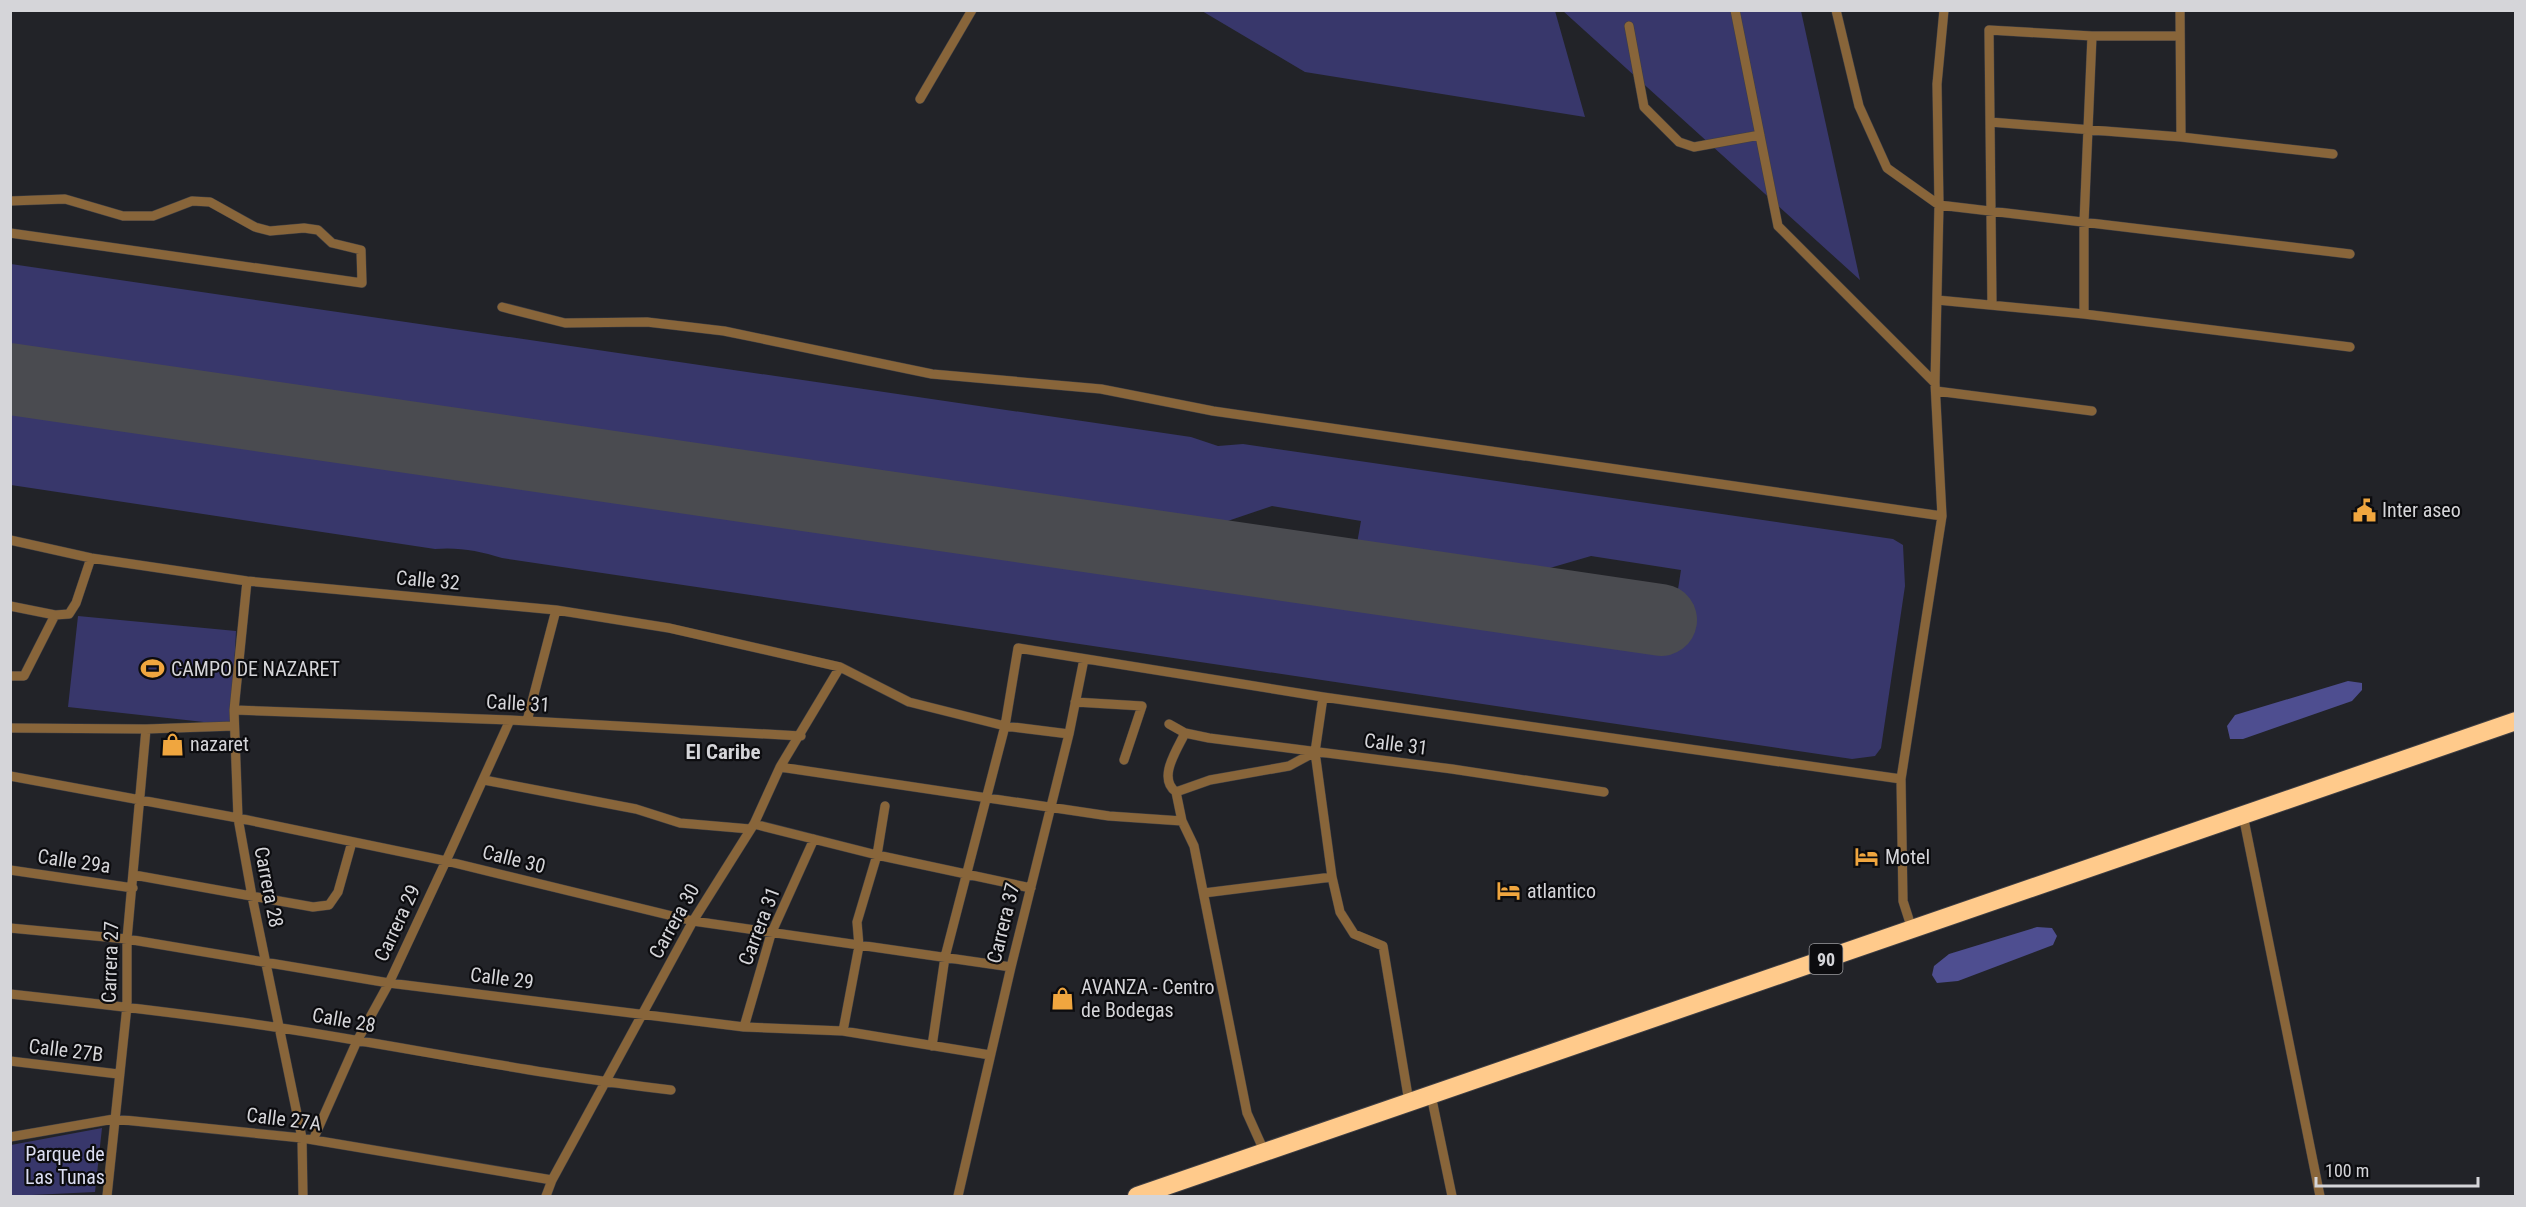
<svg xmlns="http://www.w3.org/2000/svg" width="2526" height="1207" viewBox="0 0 2526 1207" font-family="'Roboto Condensed',sans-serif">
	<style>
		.green { fill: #38376b }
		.water { fill: #4e4e90 }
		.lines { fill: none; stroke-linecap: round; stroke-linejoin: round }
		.runway { stroke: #4a4b50; stroke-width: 72 }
		.street-casing { stroke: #3f3f44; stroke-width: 10 }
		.highway-casing { stroke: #3f3f44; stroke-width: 20 }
		.street { stroke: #88653a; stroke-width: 9 }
		.highway { stroke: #ffca8b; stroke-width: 18 }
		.labels { text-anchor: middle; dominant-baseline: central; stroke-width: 4.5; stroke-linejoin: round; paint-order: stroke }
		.shield { fill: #0c0c0f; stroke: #99999c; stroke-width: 1.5 }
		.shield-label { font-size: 18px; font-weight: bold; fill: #d5d5d9 }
		.poi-label { font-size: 20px; fill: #d5d5d9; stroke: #0c0c0f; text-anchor: start }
		.street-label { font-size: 20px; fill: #d5d5d9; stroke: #0c0c0f }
		.park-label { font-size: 20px; fill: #dcdef2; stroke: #0c0c0f }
		.neighbourhood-label { font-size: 21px; font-weight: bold; fill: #d5d5d9; stroke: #0c0c0f }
	</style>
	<rect width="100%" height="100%" fill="#222328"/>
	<path class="green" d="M1202,11H1555L1585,117L1305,72Z
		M1563,11H1801L1860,280Z
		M11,264L1191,437L1218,446L1243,444L1893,539L1903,545L1905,586L1881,748L1875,756L1852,759L502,558C479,551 459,547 435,549L11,485V405L1669,647L1681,570L1591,556L1522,576L1356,549L1361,521L1272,506L1201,530L11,356Z
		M78,616L236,631L231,725L68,707Z
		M102,1128L95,1192L11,1196V1145Z"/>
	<path class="water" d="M2348,681L2362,683V690L2352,701L2243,739H2230L2227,726L2235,715Z
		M2037,927L2052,928L2057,936L2053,945L1958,981L1937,983L1932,975L1934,966L1949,954Z"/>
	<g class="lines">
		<path class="runway" d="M10,379L1661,620"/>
		<defs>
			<path id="street" d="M1735,10L1778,226L1935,383
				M1836,10L1859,106L1887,168L1939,205L2350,254
				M2180,10L2181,137
				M1629,26L1644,107L1679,142L1694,147L1760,135
				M920,99L972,10
				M1990,122L2181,137L2333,154
				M10,201L65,199L123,216H153L192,201L210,202L255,227L270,231L304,228L318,230L332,243L361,250L362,283L10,233
				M1937,300L2084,314L2350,347
				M1992,305L1989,30L2092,36H2180
				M502,307L565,323L647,322L724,331L932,374L1101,389L1213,411L1942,516
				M2084,314V222L2092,36
				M1936,391L2092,411
				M10,540L91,558L247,581L556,610L669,628L840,667L909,702L1005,726L1069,734
				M247,581L234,710L238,818L252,896L302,1138L303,1196
				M10,606L55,615L69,614L76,603L91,558
				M10,676H24L55,615
				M1323,697L1315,752L1332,877L1340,912L1354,934L1383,946L1409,1102
				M1075,702L1142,706L1124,760
				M234,710L510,720L801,736
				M527,721L556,610
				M1169,724L1185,733L1209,738L1452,769L1604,792
				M10,728L146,729L234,726
				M780,767L1109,816L1182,821
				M10,776L238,818L446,861L693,921L1011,967
				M484,780L636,809L680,823L750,829
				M1176,792L1182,821L1194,846L1247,1113L1265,1153
				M1176,792L1210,780L1289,766L1315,752
				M1176,792C1157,778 1177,750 1185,733
				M2243,815L2320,1196
				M754,824L877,855L1031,888
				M10,870L133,888
				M134,875L313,907L329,905L338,892L352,842
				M1204,893L1332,877
				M10,928L127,939L389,983L744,1027L843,1031L990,1055
				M1912,929L1903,901L1901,779L1942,516L1935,383L1939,205L1937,84L1944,10
				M10,994C101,1004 191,1014 281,1028C411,1048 540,1075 671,1090
				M744,1027L771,934L814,839
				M843,1031L859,946L857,922L877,855L885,806
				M932,1046L945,957L1005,726L1018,648L1323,697L1901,779
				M10,1061L118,1074
				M1431,1095L1452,1196
				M10,1137L114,1119L302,1138L552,1180
				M313,1140L357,1041L389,983L446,861L510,720
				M107,1196L127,1006V939L146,729
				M546,1196L552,1180L693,921L754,824L780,767L840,667
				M958,1196L1011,967L1069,734L1084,659"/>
			<path id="highway" d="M1137,1196L2516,721"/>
		</defs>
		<use href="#street" class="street-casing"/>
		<use href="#highway" class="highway-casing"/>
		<use href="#street" class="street"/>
		<use href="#highway" class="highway"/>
	</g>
	<defs>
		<symbol id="civic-bare" viewBox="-9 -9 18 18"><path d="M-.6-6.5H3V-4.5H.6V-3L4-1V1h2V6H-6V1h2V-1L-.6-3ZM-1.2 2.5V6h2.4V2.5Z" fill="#f0a63f" stroke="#0c0c0f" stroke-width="2.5" paint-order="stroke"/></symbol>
		<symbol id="stadium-bare" viewBox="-9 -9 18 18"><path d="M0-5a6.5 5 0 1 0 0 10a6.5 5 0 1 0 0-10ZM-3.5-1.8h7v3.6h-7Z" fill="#f0a63f" stroke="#0c0c0f" stroke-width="2.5" paint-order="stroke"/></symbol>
		<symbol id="shop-bare" viewBox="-9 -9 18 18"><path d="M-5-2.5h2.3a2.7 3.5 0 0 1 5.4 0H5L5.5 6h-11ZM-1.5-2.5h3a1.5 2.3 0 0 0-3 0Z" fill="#f0a63f" stroke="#0c0c0f" stroke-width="2.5" paint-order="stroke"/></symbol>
		<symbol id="hotel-bare" viewBox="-9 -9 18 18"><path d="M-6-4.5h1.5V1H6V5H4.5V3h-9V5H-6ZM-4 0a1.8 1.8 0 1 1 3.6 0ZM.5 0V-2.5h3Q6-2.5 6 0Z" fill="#f0a63f" stroke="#0c0c0f" stroke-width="2.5" paint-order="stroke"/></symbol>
	</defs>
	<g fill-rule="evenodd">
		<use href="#civic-bare" x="2348" y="494" width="33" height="33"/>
		<use href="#stadium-bare" x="136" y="652" width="33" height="33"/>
		<use href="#shop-bare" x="156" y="728" width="33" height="33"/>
		<use href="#hotel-bare" x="1850" y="840" width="33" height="33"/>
		<use href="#hotel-bare" x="1492" y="874" width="33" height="33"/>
		<use href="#shop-bare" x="1046" y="982" width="33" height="33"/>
	</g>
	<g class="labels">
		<rect class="shield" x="1809.5" y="944" width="33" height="30" rx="4.5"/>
		<g class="shield-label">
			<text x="1826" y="959">90</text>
		</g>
		<g class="poi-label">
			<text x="2382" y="510">Inter aseo</text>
			<text x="171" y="669">CAMPO DE NAZARET</text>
			<text x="190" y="744">nazaret</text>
			<text x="1885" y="857">Motel</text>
			<text x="1527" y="891">atlantico</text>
			<text x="1081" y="987">AVANZA - Centro<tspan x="1081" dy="23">de Bodegas</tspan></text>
		</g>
		<g class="street-label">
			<text transform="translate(428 580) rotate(5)">Calle 32</text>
			<text transform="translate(518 703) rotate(3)">Calle 31</text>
			<text transform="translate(1396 744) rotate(7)">Calle 31</text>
			<text transform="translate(514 859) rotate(14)">Calle 30</text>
			<text transform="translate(74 861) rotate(8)">Calle 29a</text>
			<text transform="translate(269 887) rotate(79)">Carrera 28</text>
			<text transform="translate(674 921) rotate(-61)">Carrera 30</text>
			<text transform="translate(397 923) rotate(-65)">Carrera 29</text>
			<text transform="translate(1003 923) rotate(-76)">Carrera 37</text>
			<text transform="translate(759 926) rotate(-69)">Carrera 31</text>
			<text transform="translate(110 962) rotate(-88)">Carrera 27</text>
			<text transform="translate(502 978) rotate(7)">Calle 29</text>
			<text transform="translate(344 1020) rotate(10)">Calle 28</text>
			<text transform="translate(66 1050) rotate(7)">Calle 27B</text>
			<text transform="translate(284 1119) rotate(7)">Calle 27A</text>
		</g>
		<g class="park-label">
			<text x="65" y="1154">Parque de<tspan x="65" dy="23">Las Tunas</tspan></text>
		</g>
		<g class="neighbourhood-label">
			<text x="723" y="752">El Caribe</text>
		</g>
	</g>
	<rect width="2526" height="1207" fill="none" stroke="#d5d5d9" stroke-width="24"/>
	<path d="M2316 1177v9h162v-9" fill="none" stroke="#d5d5d9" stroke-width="3"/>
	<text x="2325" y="1177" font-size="18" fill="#d5d5d9" stroke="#0c0c0f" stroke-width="4.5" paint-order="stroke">100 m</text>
</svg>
